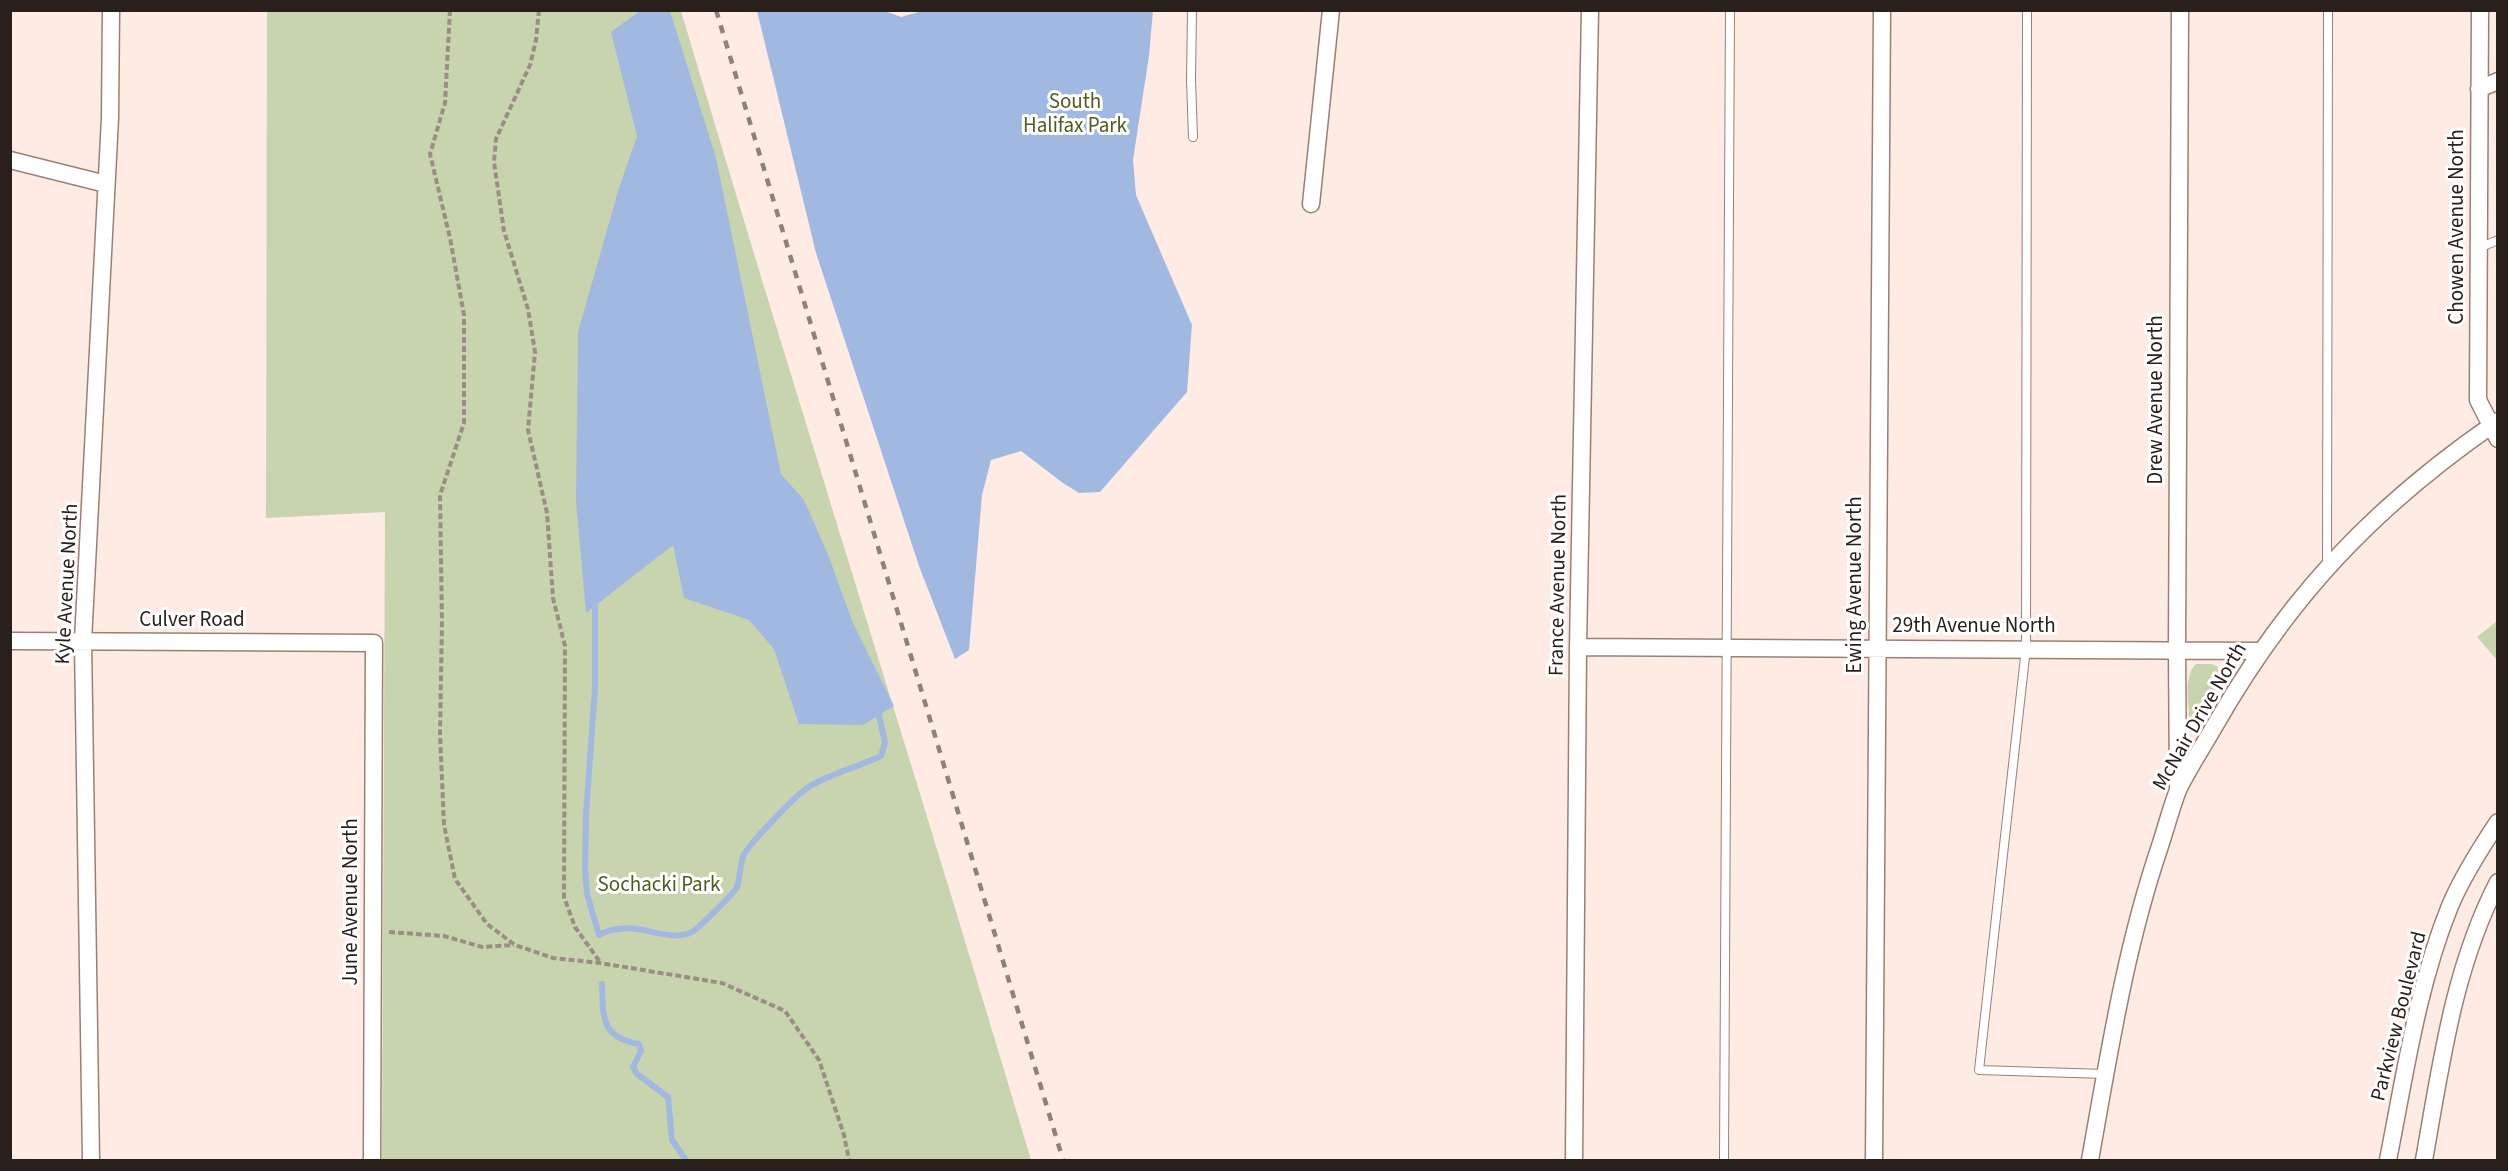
<svg xmlns="http://www.w3.org/2000/svg" width="2508" height="1171" viewBox="0 0 2508 1171" font-family="'Source Sans 3',sans-serif">
	<style>
		.green { fill: #c7d4ad }
		.water { fill: #a1b9e1 }
		.lines { fill: none; stroke-linecap: round; stroke-linejoin: round }
		.stream { stroke: #a1b9e1; stroke-width: 6 }
		.lane-casing { stroke: #9a8074; stroke-width: 10 }
		.street-casing { stroke: #9a8074; stroke-width: 19 }
		.path { stroke: #9c8e87; stroke-width: 4; stroke-dasharray: 6 3; stroke-linecap: butt }
		.lane { stroke: #fff; stroke-width: 8 }
		.street { stroke: #fff; stroke-width: 16 }
		.rail { stroke: #8e807a; stroke-width: 4.5; stroke-dasharray: 8 8; stroke-linecap: butt }
		.labels { text-anchor: middle; dominant-baseline: central; stroke-width: 6; stroke-linejoin: round; paint-order: stroke }
		.park-label { font-size: 21px; fill: #4d5e1c; stroke: #fff }
		.street-label { font-size: 21px; fill: #2a201b; stroke: #fff }
	</style>
	<rect width="100%" height="100%" fill="#feece4"/>
	<path class="green" d="M267,11H681C795,395 917,777 1031,1160H382L385,512L266,518Z
		M2497,621V660L2477,637Z
		M2196,664H2212L2217,666L2221,680L2197,721L2193,722L2189,718C2189,703 2183,676 2196,664Z"/>
	<path class="water" d="M640,11H670L716,158L781,474L804,500L829,557L852,621L894,706L863,725L799,724L774,649L749,620L684,598L673,545L586,613L576,501L578,332L619,188L637,136L611,32Z
		M885,11L901,17L926,10L1153,11L1149,56L1133,160L1136,195L1192,325L1187,392L1100,492L1079,493L1063,483L1021,451L991,460L982,495L969,650L955,659L919,566L816,253L757,11Z"/>
	<g class="lines">
		<path class="stream" d="M595,607V689L586,814L585,868L587,894L599,935C636,916 664,945 692,932C699,928 735,892 737,887C741,876 739,860 746,851C756,838 796,794 810,786C832,773 858,767 881,756L885,743L879,715
			M602,984C603,1017 601,1038 639,1044L641,1051L633,1067L637,1074L668,1097L672,1140L686,1160"/>
		<defs>
			<path id="lane" d="M1192,10L1191,80L1193,137
				M2027,10L2026,648L1979,1070L2106,1074
				M2479,248L2498,240
				M2327,566L2328,10
				M1724,1160L1730,10"/>
			<path id="street" d="M2480,10L2478,400L2498,439
				M2479,89L2498,81
				M10,160L106,184
				M1311,204L1331,10
				M10,641L374,643L372,1160
				M1578,647L2262,651
				M2178,789L2177,650L2180,10
				M91,1160L83,641L110,118L111,10
				M1574,1160L1578,647L1590,10
				M1874,1160L1882,10
				M2090,1160C2109,1054 2125,949 2160,846C2166,828 2171,808 2178,790C2188,769 2202,748 2214,727C2288,597 2374,506 2498,421
				M2388,1160C2405,1075 2417,987 2450,906C2462,877 2480,849 2498,822
				M2424,1160C2441,1065 2453,969 2498,882"/>
		</defs>
		<use href="#lane" class="lane-casing"/>
		<use href="#street" class="street-casing"/>
		<path class="path" d="M450,10L445,103L430,154L450,238L464,315V423L440,495L442,622L440,734L444,825L455,879L487,924L515,945L553,958L600,963L722,983L785,1011L819,1060L844,1135L849,1160
			M539,10L536,40L530,65L496,139L494,162L504,231L528,309L535,352L528,430L547,513L553,598L565,646L564,897L575,927L600,962
			M389,932L444,936L482,947L514,945"/>
		<use href="#lane" class="lane"/>
		<use href="#street" class="street"/>
		<path class="rail" d="M716,10L1063,1160"/>
	</g>
	<g class="labels">
		<g class="park-label">
			<text x="1075" y="101">South<tspan x="1075" dy="24">Halifax Park</tspan></text>
			<text x="659" y="884">Sochacki Park</text>
		</g>
		<g class="street-label">
			<text transform="translate(2456 227) rotate(-90)">Chowen Avenue North</text>
			<text transform="translate(2155 400) rotate(-90)">Drew Avenue North</text>
			<text transform="translate(66 584) rotate(-87)">Kyle Avenue North</text>
			<text transform="translate(1557 585) rotate(-89)">France Avenue North</text>
			<text transform="translate(1854 585) rotate(-90)">Ewing Avenue North</text>
			<text x="192" y="619">Culver Road</text>
			<text x="1974" y="625">29th Avenue North</text>
			<text transform="translate(2199 716) rotate(-60)">McNair Drive North</text>
			<text transform="translate(350 902) rotate(-90)">June Avenue North</text>
			<text transform="translate(2398 1016) rotate(-76)">Parkview Boulevard</text>
		</g>
	</g>
	<rect width="2508" height="1171" fill="none" stroke="#2a201b" stroke-width="24"/>
</svg>
